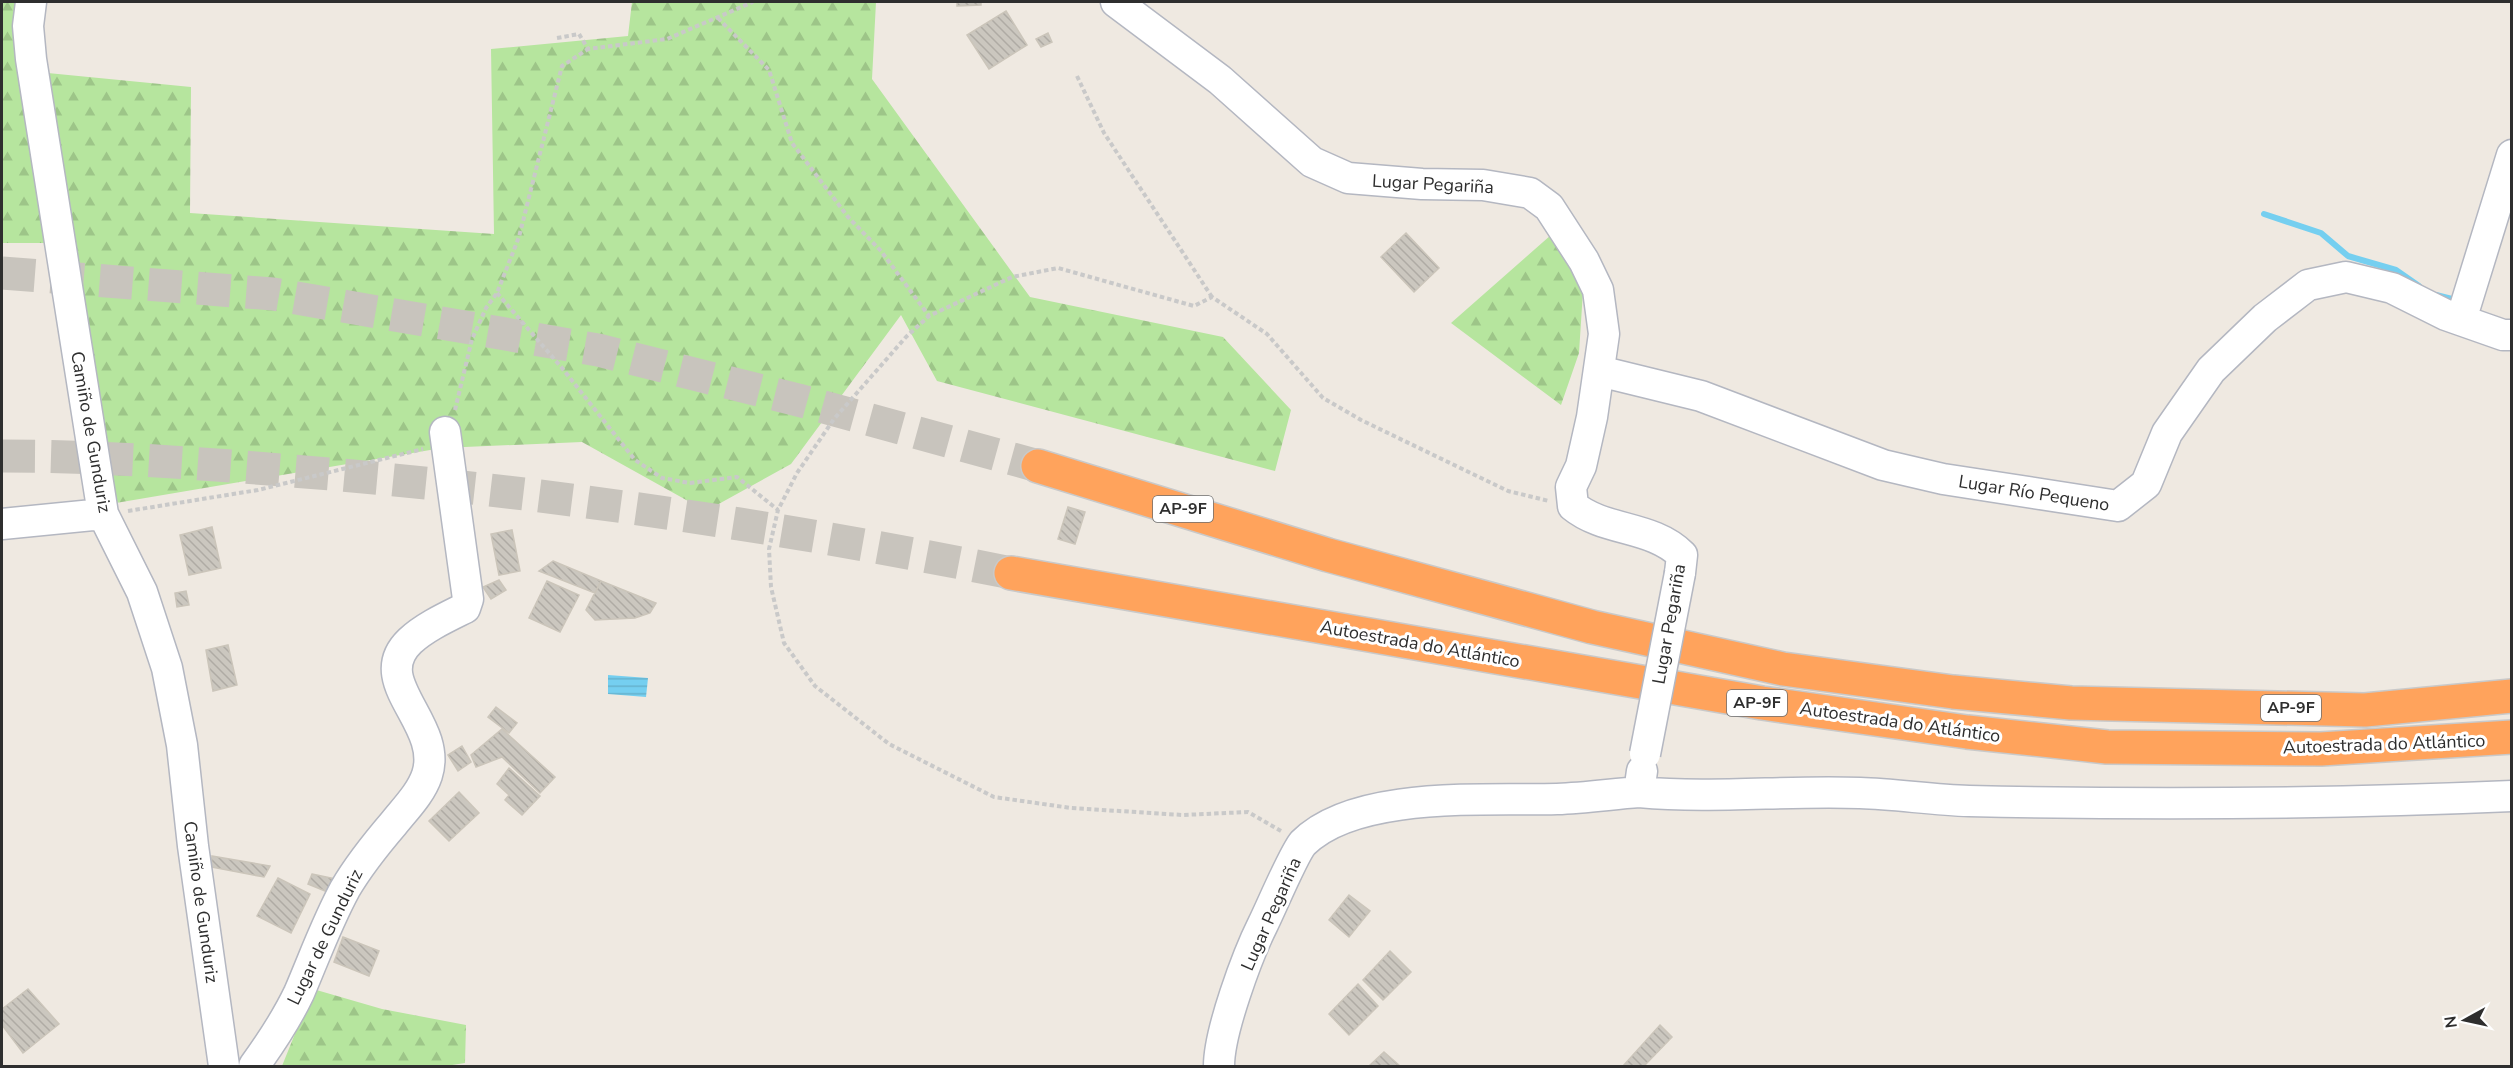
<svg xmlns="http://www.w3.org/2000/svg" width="2513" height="1068" viewBox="0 0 2513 1068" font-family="'Nunito Sans',sans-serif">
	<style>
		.forest { fill: url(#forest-firs) }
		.water { fill: url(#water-rules) }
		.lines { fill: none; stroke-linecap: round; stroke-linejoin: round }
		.stream { stroke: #75cff0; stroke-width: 6 }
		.building { fill: url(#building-back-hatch); stroke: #cbc5ba; stroke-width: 1.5 }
		.highway-tunnel { stroke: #c8c4bd; stroke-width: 33; stroke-dasharray: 33 16; stroke-linecap: butt }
		.minor-casing { stroke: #b4b7c1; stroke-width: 33 }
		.highway-casing { stroke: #c9c9c9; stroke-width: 36 }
		.path { stroke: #c9c9c9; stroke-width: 4; stroke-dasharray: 4.5 3; stroke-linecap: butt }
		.minor { stroke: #fff; stroke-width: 30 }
		.highway { stroke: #ffa35c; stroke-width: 33 }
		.minor-bridge-casing { stroke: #b4b7c1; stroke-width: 33; stroke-linecap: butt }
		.minor-bridge { stroke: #fff; stroke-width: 30 }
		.labels { text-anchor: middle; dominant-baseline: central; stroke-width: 6; stroke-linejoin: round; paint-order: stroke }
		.shield { fill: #fff; stroke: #6d6d6d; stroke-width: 1.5 }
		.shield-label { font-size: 16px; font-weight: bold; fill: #2e2e2e }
		.street-label { font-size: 18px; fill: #2e2e2e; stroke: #fff }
	</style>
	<defs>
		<pattern id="forest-firs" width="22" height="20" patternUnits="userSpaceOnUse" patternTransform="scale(1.5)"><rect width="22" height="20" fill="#b6e59e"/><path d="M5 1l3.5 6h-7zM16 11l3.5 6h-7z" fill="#9dc588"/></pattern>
		<pattern id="water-rules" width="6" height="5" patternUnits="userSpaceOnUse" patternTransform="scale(1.5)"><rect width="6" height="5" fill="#75cff0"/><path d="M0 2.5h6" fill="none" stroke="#66b2ce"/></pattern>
		<pattern id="building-back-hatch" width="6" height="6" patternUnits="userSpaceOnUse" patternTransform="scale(1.5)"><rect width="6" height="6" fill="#cbc7bf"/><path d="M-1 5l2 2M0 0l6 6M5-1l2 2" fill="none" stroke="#afaba4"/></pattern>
	</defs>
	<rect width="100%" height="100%" fill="#efe9e1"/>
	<path class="forest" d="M2,2H23L17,70L191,87L190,213L494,234L491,49L628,36L632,2H876L872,79L1030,297L1223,337L1291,410L1275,471L937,381L901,315L791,464L706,511L582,442L442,448L110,504L64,243H2Z
		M1551,235L1583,291L1579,353L1561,405L1451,323Z
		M313,989L382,1009L466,1025L465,1063L446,1066H282Z"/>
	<path class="water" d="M608,675L648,678L646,697L608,694Z"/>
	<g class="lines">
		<path class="stream" d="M2264,214L2321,233L2348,256L2396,270L2419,286
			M2436,295L2452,299"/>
	</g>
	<path class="building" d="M957,2H981V5L957,6Z
		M1006,11L1027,45L989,69L967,35Z
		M1048,33L1052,42L1041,47L1036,39Z
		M1406,233L1439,268L1414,292L1381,257Z
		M1068,507L1085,512L1075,544L1058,539Z
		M212,527L221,568L189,575L180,535Z
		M512,530L520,571L499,575L491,534Z
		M553,561L601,581L595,593L539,571Z
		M499,580L506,590L491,599L483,587Z
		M547,581L579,595L560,632L529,618Z
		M601,581L656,603L650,613L635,618L595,620L586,610Z
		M186,591L189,605L177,607L175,593Z
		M228,645L237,685L213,691L206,650Z
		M496,707L517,723L509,733L488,717Z
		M502,729L555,777L540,793L502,757L476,767L471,755Z
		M462,746L471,762L458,771L448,755Z
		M509,768L540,796L522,815L505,800L509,795L497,784Z
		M459,792L479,813L449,841L429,821Z
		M212,856L270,866L264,877L211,867Z
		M312,874L336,879L330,893L308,884Z
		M278,878L310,894L291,933L257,916Z
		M1349,895L1370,911L1349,937L1329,920Z
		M343,937L379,951L369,976L334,962Z
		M1390,951L1411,972L1383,1000L1363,980Z
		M1358,984L1378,1006L1349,1035L1329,1014Z
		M28,989L59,1024L23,1053L2,1025V1009Z
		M1660,1025L1672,1037L1644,1066H1623Z
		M1384,1052L1400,1066H1369Z"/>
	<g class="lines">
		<path class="highway-tunnel" d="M2,273L273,294L598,350L798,400L1038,466
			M2,456C99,456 196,463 293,471C534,490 774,525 1011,573"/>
		<defs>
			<path id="minor" d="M31,2L28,26L31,59L103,514L142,592L167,668L182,745L193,846L224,1066
				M1116,2L1220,80L1312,162L1348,178L1422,184L1483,185L1530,193L1549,207L1584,261L1598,290L1604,334L1592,417L1581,466L1571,487L1573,506C1605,532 1652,525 1682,555L1680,573
				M2461,320L2512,155
				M1599,371L1701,396L1883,465L1943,479L2118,506L2146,484L2167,433L2211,370L2265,318L2308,285L2346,277L2392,288L2446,315L2503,335H2512
				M2,524L103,514
				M1639,792C1712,799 1787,790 1860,793C1896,794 1932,800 1969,801C2149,805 2331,804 2512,796
				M254,1066C270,1044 287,1018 299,993C314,958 327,922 345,889C359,865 376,844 394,823C406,808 421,793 427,775C444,723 367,682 410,641C425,627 447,617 465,608L468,599L445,432
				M1219,1066C1219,1032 1247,956 1263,924C1271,908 1294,853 1303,843C1356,790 1488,801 1557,799C1585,798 1612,794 1639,792L1642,771"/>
			<path id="highway" d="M1038,466L1328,555L1592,627L1783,669L1953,692L2071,703L2365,710L2512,696
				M1011,573L1762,703L1967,732L2107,747L2321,749L2512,737"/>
		</defs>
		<use href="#minor" class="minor-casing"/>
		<use href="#highway" class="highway-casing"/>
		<path class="path" d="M718,18L769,70L792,143L848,217L881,251L929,316
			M557,38L579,34L588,49L667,39L753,2
			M1077,76L1104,133L1212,297
			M497,293L562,368L635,460L662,478L690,483L737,477L778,510
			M455,410L472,339L486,308L497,293L519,237L562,66L588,49
			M128,511L258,490L423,449
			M1281,831L1248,812L1183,815L1071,808L994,797L889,744L815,686L784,643L771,587L769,549L778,510L797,473L834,419L906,337L929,316L1012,277L1058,268L1194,306L1212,297L1267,334L1323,398L1361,420L1508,491L1549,501"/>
		<use href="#minor" class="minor"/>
		<use href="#highway" class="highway"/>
		<defs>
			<path id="minor-bridge" d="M1645,754L1680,573"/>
		</defs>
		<use href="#minor-bridge" class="minor-bridge-casing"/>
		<use href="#minor-bridge" class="minor-bridge"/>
	</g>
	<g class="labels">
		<g class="shield">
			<rect x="1153" y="496" width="60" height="26" rx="4.5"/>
			<rect x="1727" y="690" width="60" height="26" rx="4.5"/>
			<rect x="2261" y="695" width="60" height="26" rx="4.5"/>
		</g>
		<g class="shield-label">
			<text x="1183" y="509">AP-9F</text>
			<text x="1757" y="703">AP-9F</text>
			<text x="2291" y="708">AP-9F</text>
		</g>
		<g class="street-label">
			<text transform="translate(1433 184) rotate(3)">Lugar Pegariña</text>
			<text transform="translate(91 432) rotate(80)">Camiño de Gunduriz</text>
			<text transform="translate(2034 493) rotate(9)">Lugar Río Pequeno</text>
			<text transform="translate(1669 624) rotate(-80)">Lugar Pegariña</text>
			<text transform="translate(1420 644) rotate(10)">Autoestrada do Atlántico</text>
			<text transform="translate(1900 722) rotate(8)">Autoestrada do Atlántico</text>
			<text transform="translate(2384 744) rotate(-2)">Autoestrada do Atlántico</text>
			<text transform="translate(201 902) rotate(82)">Camiño de Gunduriz</text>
			<text transform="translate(1271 914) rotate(-66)">Lugar Pegariña</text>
			<text transform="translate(325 937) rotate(-64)">Lugar de Gunduriz</text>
		</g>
	</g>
	<rect width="2513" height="1068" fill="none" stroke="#2e2e2e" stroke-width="6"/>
	<g transform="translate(2465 1020) rotate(262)" stroke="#ffffff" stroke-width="4.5" paint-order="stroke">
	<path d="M0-4.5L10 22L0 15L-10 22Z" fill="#2e2e2e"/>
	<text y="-9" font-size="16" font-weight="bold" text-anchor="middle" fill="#2e2e2e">N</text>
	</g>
</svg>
